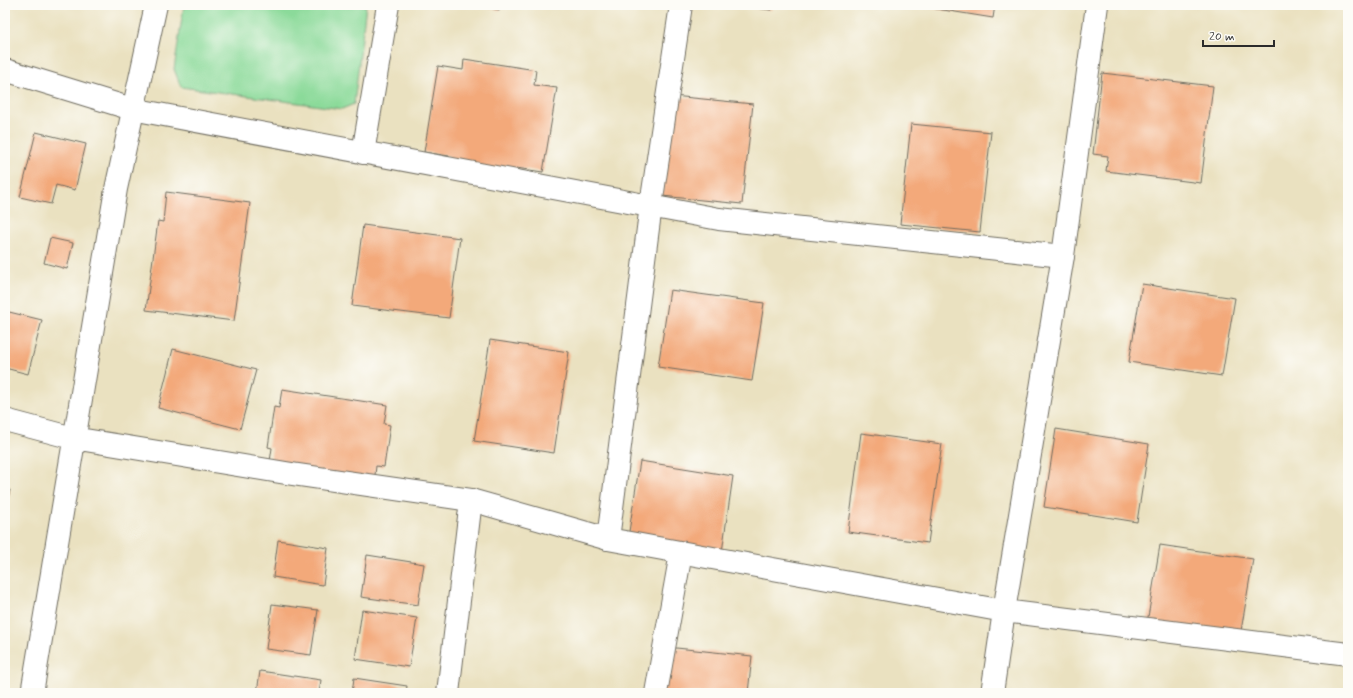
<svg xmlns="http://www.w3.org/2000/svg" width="1353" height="698" viewBox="0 0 1353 698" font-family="Mynerve,sans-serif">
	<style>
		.green { fill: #8bda9a; stroke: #5b8262 }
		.building { fill: #f3a97a }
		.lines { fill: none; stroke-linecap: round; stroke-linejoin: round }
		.street-casing { stroke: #6e6b5f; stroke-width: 24 }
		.secondary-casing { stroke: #6e6b5f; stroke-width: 24 }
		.street { stroke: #fff; stroke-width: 22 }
		.secondary { stroke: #fff; stroke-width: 22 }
	</style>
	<rect width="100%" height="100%" fill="#fdfcf7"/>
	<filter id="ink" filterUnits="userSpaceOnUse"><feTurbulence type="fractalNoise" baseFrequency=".025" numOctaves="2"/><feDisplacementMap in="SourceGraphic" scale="8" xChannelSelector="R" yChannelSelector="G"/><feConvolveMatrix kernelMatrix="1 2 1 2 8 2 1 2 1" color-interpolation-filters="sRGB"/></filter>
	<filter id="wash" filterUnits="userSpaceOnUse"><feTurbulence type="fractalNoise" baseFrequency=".012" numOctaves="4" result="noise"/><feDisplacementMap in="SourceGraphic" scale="16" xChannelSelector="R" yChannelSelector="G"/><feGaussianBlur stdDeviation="0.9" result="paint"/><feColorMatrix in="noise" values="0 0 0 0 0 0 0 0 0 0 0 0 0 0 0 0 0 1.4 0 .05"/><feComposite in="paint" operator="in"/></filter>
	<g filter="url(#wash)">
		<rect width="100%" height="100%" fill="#eae1c0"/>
		<path class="green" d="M184,5H366L354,104L342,109L181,87L174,69Z"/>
		<g id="blocks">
			<path class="building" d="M473,5H501L500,10Z
				M731,5H772L771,10Z
				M912,5H995L993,18Z
				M464,59L536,70L534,85L557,88L543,172L516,168L515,177L448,167L449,156L424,152L438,66L463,70Z
				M1102,73L1213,86L1201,183L1106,171L1108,156L1093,154Z
				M673,96L753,104L742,204L662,196Z
				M911,124L991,132L980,232L900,224Z
				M36,132L86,144L75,190L56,185L51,204L20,197Z
				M166,192L250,203L234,321L146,310L158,221L163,222Z
				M363,225L460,238L449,318L352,306Z
				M50,238L73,243L67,269L44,263Z
				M1142,284L1235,298L1222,376L1129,362Z
				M670,290L764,303L752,381L658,367Z
				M5,311L42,320L28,374L5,368Z
				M490,340L569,352L554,453L474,441Z
				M173,349L256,370L240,429L158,408Z
				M282,389L387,405L384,424L390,425L384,467L376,466L374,484L269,468L272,448L268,447L274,407L279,408Z
				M1056,429L1149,444L1137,522L1044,507Z
				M861,433L942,444L928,543L848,532Z
				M640,461L733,476L722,552L628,538Z
				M5,489L10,490L6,506H5Z
				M278,540L328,548L323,585L273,577Z
				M1160,545L1253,559L1240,637L1147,623Z
				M367,555L424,564L418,605L361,597Z
				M272,604L318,610L311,655L266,649Z
				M362,610L417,618L409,667L355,659Z
				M667,647L752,656L748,693H662Z
				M260,671L321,680L319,693H257Z
				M354,678L407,686L406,693H352Z"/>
		</g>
	</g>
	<g filter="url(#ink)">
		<use href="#blocks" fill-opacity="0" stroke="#6e6b5f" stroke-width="1"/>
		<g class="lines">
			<defs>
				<path id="street" d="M5,70L132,109L719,219L1063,256
					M363,153L388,5
					M608,539L651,205L681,5
					M448,693L471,500
					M656,693L681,553"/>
				<path id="secondary" d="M5,420L73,438L292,474L471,500L608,539L1004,611L1348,654
					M32,693L116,189L156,5
					M992,693L1004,611L1063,256L1097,5"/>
			</defs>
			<use href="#street" class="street-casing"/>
			<use href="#secondary" class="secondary-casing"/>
			<use href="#street" class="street"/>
			<use href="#secondary" class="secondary"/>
		</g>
	</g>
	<rect width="1353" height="698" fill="none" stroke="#fdfcf7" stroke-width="20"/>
	<path d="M1203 40v6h71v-6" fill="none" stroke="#2b2b2b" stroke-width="2"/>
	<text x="1209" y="40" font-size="12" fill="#2b2b2b" stroke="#fdfcf7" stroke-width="3" paint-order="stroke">20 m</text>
</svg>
